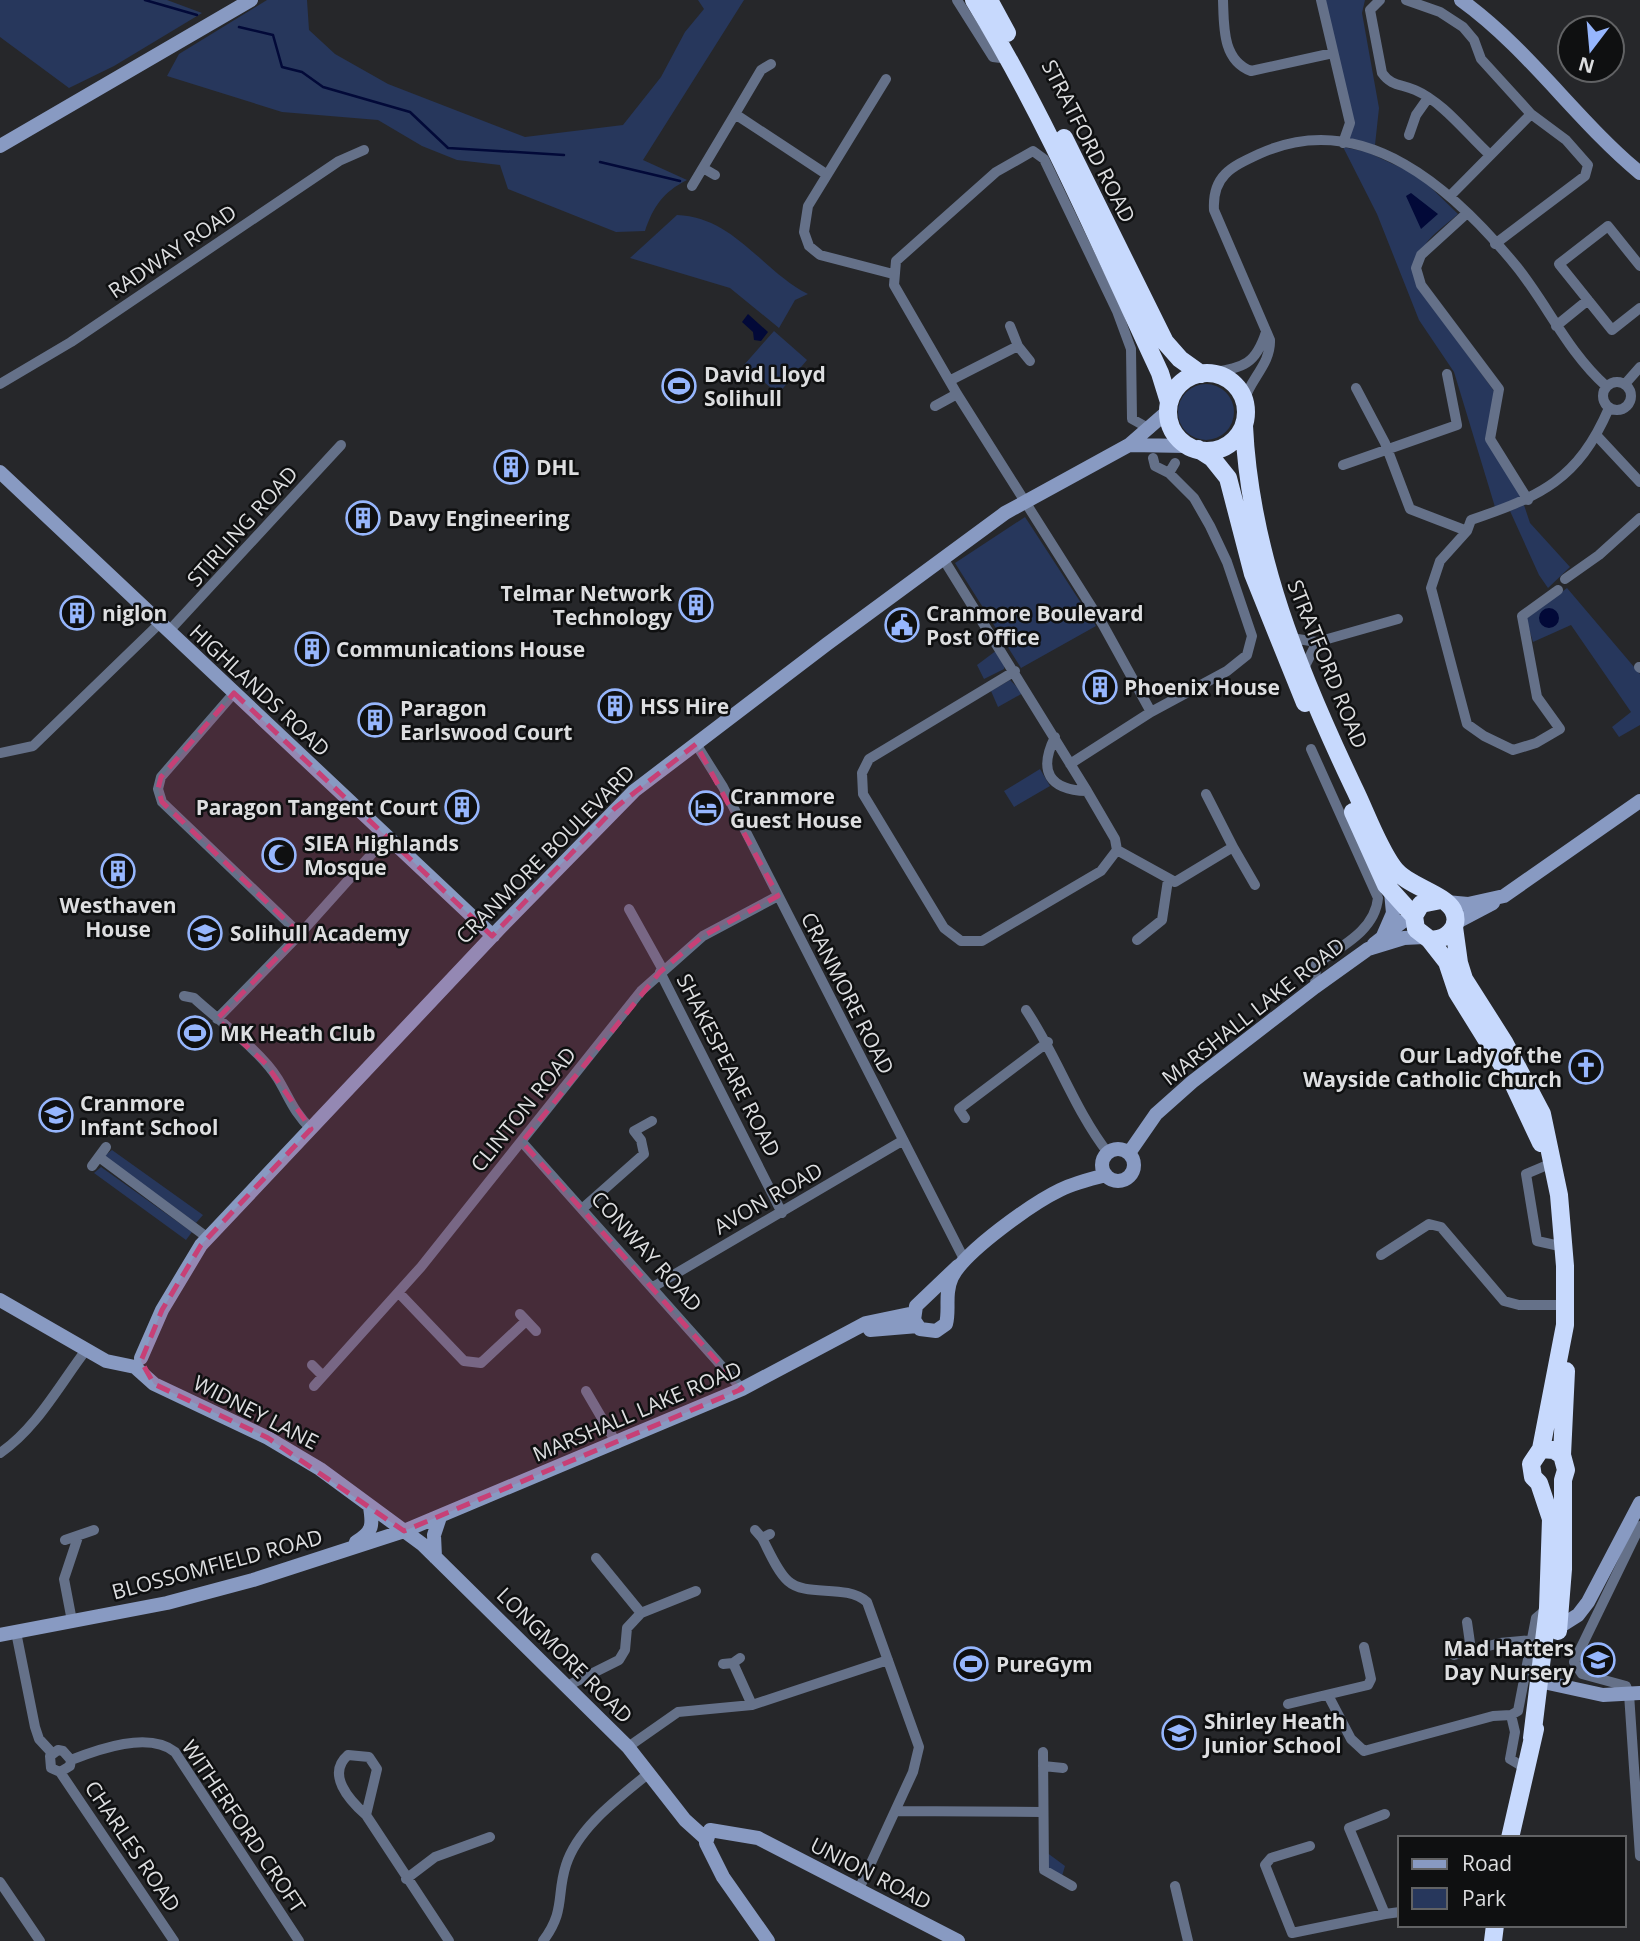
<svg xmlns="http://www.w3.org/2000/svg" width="1640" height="1941" viewBox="0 0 1640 1941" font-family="'Open Sans',sans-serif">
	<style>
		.green { fill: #27375c }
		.water { fill: #020938 }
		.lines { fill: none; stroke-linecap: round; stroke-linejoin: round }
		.stream { stroke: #020938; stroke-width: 2.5 }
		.street { stroke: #657189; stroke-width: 10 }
		.secondary { stroke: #889ac2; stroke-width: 14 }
		.highway { stroke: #c7d9fd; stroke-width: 18 }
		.marked { fill: #c74076; fill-opacity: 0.2; stroke: #c74076; stroke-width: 5; stroke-dasharray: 14 9; stroke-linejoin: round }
		.labels { text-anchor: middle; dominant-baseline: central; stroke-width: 5; stroke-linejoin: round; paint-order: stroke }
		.street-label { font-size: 21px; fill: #dddee0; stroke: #0f1011 }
		.poi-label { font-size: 21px; font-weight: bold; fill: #dddee0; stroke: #0f1011; text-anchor: start }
	</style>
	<rect width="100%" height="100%" fill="#26272a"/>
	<path class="green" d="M0,0H167L202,13L114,66L69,88L0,37Z
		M267,0H307L309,30L335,54L388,84L525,137L623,125L661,77L685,32L704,9L698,0H744L643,160L687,180C663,192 653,207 645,231L616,232L508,189L500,165L457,160L422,146L378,120L282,112L167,76L179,54Z
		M1325,0H1365L1362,13L1379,108L1375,145L1348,140Z
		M1343,147L1367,152L1419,176L1458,214C1427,241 1419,241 1416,284L1494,391L1487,439L1522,497L1495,507L1454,372L1419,320L1377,214Z
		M677,215C734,217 762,271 808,294L795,300L779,328L730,288L630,258Z
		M774,331L807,360L778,394L744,365Z
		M1178 412a28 28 0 1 1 56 0a28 28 0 1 1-56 0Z
		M1524,505L1530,523L1570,567L1548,588L1539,575L1510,511Z
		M1025,517L1096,626L1021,668L955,563Z
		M1567,588L1640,674V725L1619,737L1612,727L1631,712L1571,625L1533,642L1526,619Z
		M997,650L1005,664L1004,669L984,679L977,665Z
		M1010,680L1023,693L998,707L991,691Z
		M1040,769L1050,786L1014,807L1004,791Z
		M112,1150L203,1215L196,1223L104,1156Z
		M101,1167L192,1232L186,1240L94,1173Z
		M1046,1852L1065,1866L1062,1876L1048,1870Z"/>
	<path class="water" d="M1411,193L1438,214L1421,229L1406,196Z
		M748,314L768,332L761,341L754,340L753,332L742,322Z
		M1539 618a10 10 0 1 1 20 0a10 10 0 1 1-20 0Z"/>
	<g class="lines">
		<path class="stream" d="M145,0L197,15
			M239,27L273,35L282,67L302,72L323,87L410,112L448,148L564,155
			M600,162L680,181"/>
		<path class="street" d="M957,0L993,57L1009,59
			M1223,0C1224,26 1222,60 1251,71L1333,53
			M1321,0L1350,123L1343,143
			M1380,0L1370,10L1382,73C1391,86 1401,84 1415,90C1443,102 1467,134 1489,154
			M1406,0L1440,12L1463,27L1474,40L1481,59L1531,114L1566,140L1588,165L1585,176L1495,244
			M886,79L808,206L804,232L809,246L820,255L893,274
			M735,114L761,70L771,64
			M1409,135L1416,115L1428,98
			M703,168L715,175
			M692,186L735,114L826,174
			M1450,196L1531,114
			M1466,214L1421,255L1416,268L1421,285L1499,389L1490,439L1528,500
			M1640,266L1608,226L1559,264L1612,330L1640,308
			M1010,326L1018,346
			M1556,326L1588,300
			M1210,373C1243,367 1255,366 1266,332
			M951,380L1018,346L1030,361
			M1603 396a14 14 0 1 1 28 0a14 14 0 1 1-28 0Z
			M0,384L71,342L339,161L364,150
			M1625,384L1640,367
			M1356,388L1385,443L1410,509L1467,531
			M1244,401C1250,379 1271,364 1270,340L1214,210C1212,176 1231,167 1259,154C1364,106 1455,191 1517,267C1548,306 1568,352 1606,386
			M935,406L957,394
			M1150,429L1132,419L1131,349L1117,311L1044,159L1033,151L996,172L896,261L894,285L957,394L1103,625L1151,712
			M1597,436L1640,482
			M1343,465L1457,425L1447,374
			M1169,473L1175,463
			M944,560L1087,791L1115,839L1117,850L1175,882L1233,847L1255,885
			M1565,579L1599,555L1640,518
			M1558,590L1522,616L1537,697L1560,729L1536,743L1513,750L1484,736L1467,724L1431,588L1440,561L1467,531L1471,520C1541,496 1578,480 1609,408
			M168,632L341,445
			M1291,638L1317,642L1398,619
			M1639,667L1640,668
			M1304,668L1317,642
			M1015,671L869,759L862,773L863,794L944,928L961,941H982L1101,871L1117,850
			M234,693L161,777L158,789L162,802L300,934
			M1055,737C1038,771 1049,790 1087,791
			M696,744L723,787L964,1259
			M1311,749L1378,898C1375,931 1340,947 1316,964L1315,987
			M0,753L33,746L159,624
			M1070,764L1151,712L1227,671L1247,655L1252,636L1227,562L1210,526L1194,498L1169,473L1155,466L1153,458
			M1206,794L1233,847
			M629,909L663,970
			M1137,940L1162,920L1168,880
			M660,972L782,1213
			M184,996L194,998C219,1021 261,1051 278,1079C290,1099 293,1111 311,1129
			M1026,1010C1057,1056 1074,1109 1108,1153
			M217,1019L300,934L386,838
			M965,1118L959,1109L1048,1042
			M522,1142L742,1389
			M99,1157L208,1238
			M1552,1163L1526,1174L1537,1241L1564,1247
			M92,1166L106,1147
			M583,1208L644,1154L641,1140L634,1131L652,1121
			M1381,1255L1429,1224L1441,1227L1504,1301L1519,1305H1566
			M653,1287L902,1141
			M399,1293L464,1361L481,1363L526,1321
			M520,1314L536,1331
			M312,1365L323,1376
			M314,1386L421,1267L641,991L703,936L778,896
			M586,1391L617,1444
			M0,1453C36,1429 60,1384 86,1350
			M1640,1526L1574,1662L1582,1674L1626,1686L1629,1694L1640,1856
			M755,1530L762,1538L770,1534
			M762,1538C769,1551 777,1571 788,1581C807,1598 845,1583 867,1602L919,1747L913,1772L859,1889
			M65,1540L94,1530
			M596,1558L641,1613
			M72,1621L64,1579L78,1537
			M1467,1622L1471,1650
			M16,1632L35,1727L39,1739L52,1753
			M1454,1655L1500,1643L1532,1640
			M733,1663L752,1705
			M723,1664L733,1663L740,1658
			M567,1686L619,1660L625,1650L627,1628L641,1613L696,1591
			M1328,1695L1351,1739L1364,1751L1493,1716L1511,1715
			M1288,1704L1368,1685L1371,1679L1364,1647
			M628,1747L678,1712L752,1705L888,1660
			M1043,1752L1044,1870L1072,1886
			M71,1760C99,1749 149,1731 175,1752L299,1941
			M1043,1766L1063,1768
			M1525,1768L1510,1759L1515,1732L1511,1715L1518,1711L1536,1618L1548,1608
			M60,1772L70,1766L71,1760L63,1751L58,1750L50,1756L51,1768L60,1772L174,1941
			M895,1811L1042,1812
			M1385,1814L1349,1828L1385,1914L1400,1912
			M366,1815L377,1769L369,1757L348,1755C326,1774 349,1800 366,1815L449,1941
			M1310,1846L1271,1858L1265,1865L1292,1933L1385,1914
			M406,1879L435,1857L490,1837
			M0,1882L40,1941
			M1175,1886L1188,1941
			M543,1941C566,1910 556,1896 566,1865C578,1827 620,1797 649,1773"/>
		<path class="secondary" d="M1461,0C1529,49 1576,120 1640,173
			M0,146L251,0
			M1130,445L1187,446
			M0,472L493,936
			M1446,902L1468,904L1504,896L1640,801
			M1455,923L1493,903
			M1383,936L1393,913L1391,892
			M1374,944L1402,922L1414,916
			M1102 1165a16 16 0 1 1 32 0a16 16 0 1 1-32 0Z
			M1129,1153L1156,1114L1192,1082L1315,987L1368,949L1404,938L1424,937
			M958,1266L916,1306L914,1320L920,1329L936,1331L946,1324C950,1309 944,1295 952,1277C965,1251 1033,1203 1060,1190C1074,1183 1090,1179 1106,1175
			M0,1300L106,1361L135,1367
			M870,1330L918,1326
			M141,1358L162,1310L201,1245L500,928L634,791L827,644L1005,513L1129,445L1168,411
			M135,1367L154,1384L268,1438L320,1469L422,1544L628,1747L685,1820L705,1838
			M356,1542C373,1532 373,1525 370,1507
			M435,1557L434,1535L440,1517
			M1559,1627L1578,1615L1588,1602L1640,1503
			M0,1635L167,1603L253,1580L404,1531L742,1389L866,1323L914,1313
			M1548,1683L1603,1695L1640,1693
			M768,1941L723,1877L706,1843L710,1830L758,1838L958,1941"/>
		<path class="highway" d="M974,0C1047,119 1101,247 1160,373L1169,402
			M989,0L1007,33
			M1064,138L1165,342L1180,359L1201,374
			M1168 412a39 39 0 1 1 78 0a39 39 0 1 1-78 0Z
			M1244,426C1250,554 1299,672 1353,786C1366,812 1376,843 1393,867C1406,886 1444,893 1453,910C1462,927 1445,942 1429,939L1416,929L1414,916L1421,904L1441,900
			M1198,449L1212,458L1228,478L1253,574L1305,703
			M1353,812L1386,885L1414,916
			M1454,927L1459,963L1464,979L1504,1042L1542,1114L1559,1195L1565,1266V1325L1541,1449L1531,1464L1533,1477L1539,1483L1551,1519L1548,1608L1532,1738
			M1429,939L1447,962L1457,992L1511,1079L1541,1143
			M1541,1449L1554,1450L1562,1455L1566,1470L1563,1480V1569L1558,1631
			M1562,1455L1566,1371
			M1510,1838L1535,1729
			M1493,1941L1495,1925"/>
	</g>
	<path class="marked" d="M234,693L492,936L615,808L696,744L778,896L703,936L660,972L522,1142L742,1389L404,1531L268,1438L154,1384L141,1361L162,1310L201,1245L311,1129L266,1064L217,1019L300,934L162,802L158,789L161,777Z"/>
	<defs>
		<symbol id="stadium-ring" viewBox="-11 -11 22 22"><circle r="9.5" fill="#0f1011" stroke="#96b6fd" stroke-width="1.5"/><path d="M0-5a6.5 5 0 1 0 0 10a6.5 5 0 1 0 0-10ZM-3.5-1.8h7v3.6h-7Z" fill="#96b6fd"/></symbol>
		<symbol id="building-ring" viewBox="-11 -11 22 22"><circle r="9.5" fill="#0f1011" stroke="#96b6fd" stroke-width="1.5"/><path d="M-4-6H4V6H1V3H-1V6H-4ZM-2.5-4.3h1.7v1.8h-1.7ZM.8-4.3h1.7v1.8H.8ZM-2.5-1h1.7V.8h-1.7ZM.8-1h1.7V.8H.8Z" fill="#96b6fd"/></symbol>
		<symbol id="civic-ring" viewBox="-11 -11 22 22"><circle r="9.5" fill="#0f1011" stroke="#96b6fd" stroke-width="1.5"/><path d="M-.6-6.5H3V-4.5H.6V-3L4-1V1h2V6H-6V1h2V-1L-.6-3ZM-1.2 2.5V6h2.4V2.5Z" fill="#96b6fd"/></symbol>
		<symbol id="hotel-ring" viewBox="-11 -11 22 22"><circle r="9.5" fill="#0f1011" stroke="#96b6fd" stroke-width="1.5"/><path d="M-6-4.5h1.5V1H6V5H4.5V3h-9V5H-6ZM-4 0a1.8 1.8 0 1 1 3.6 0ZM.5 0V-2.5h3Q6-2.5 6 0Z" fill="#96b6fd"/></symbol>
		<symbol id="mosque-ring" viewBox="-11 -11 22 22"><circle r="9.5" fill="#0f1011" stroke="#96b6fd" stroke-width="1.5"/><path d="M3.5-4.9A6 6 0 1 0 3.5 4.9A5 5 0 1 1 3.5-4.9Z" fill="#96b6fd"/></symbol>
		<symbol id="school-ring" viewBox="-11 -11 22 22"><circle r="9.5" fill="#0f1011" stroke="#96b6fd" stroke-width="1.5"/><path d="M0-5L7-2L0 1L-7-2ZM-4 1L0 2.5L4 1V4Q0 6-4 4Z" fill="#96b6fd"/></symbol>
		<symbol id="church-ring" viewBox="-11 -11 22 22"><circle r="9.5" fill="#0f1011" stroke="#96b6fd" stroke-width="1.5"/><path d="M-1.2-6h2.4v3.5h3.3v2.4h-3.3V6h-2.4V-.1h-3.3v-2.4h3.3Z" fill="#96b6fd"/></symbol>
	</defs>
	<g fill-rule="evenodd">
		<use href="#stadium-ring" x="660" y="367" width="38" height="38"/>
		<use href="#building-ring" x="492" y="448" width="38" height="38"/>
		<use href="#building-ring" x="344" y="499" width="38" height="38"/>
		<use href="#building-ring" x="677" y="586" width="38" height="38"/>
		<use href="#building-ring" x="58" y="594" width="38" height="38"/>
		<use href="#civic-ring" x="883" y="606" width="38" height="38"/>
		<use href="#building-ring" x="293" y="630" width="38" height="38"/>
		<use href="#building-ring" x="1081" y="668" width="38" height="38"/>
		<use href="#building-ring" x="596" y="687" width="38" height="38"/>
		<use href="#building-ring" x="356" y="701" width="38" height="38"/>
		<use href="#building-ring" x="443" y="788" width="38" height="38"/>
		<use href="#hotel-ring" x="687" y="789" width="38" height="38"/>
		<use href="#mosque-ring" x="260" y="836" width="38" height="38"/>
		<use href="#building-ring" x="99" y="852" width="38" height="38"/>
		<use href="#school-ring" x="186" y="914" width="38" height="38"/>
		<use href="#stadium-ring" x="176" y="1014" width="38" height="38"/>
		<use href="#church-ring" x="1567" y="1048" width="38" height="38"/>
		<use href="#school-ring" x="37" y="1096" width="38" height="38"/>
		<use href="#school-ring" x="1579" y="1641" width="38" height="38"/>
		<use href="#stadium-ring" x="952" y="1645" width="38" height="38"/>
		<use href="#school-ring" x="1160" y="1714" width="38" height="38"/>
	</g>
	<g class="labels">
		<g class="street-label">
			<text transform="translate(1089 141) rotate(63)">STRATFORD ROAD</text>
			<text transform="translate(172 251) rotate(-34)">RADWAY ROAD</text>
			<text transform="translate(242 526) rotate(-48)">STIRLING ROAD</text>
			<text transform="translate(1328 664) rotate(68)">STRATFORD ROAD</text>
			<text transform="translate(260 690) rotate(43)">HIGHLANDS ROAD</text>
			<text transform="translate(545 854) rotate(-45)">CRANMORE BOULEVARD</text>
			<text transform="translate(848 993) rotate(63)">CRANMORE ROAD</text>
			<text transform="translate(1253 1011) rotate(-38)">MARSHALL LAKE ROAD</text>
			<text transform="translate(729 1065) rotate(63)">SHAKESPEARE ROAD</text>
			<text transform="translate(523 1109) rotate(-51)">CLINTON ROAD</text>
			<text transform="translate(768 1198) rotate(-30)">AVON ROAD</text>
			<text transform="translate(647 1251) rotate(48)">CONWAY ROAD</text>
			<text transform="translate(637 1411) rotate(-23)">MARSHALL LAKE ROAD</text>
			<text transform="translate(256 1412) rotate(27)">WIDNEY LANE</text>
			<text transform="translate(217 1564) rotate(-15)">BLOSSOMFIELD ROAD</text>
			<text transform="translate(565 1655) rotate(45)">LONGMORE ROAD</text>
			<text transform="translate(244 1826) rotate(56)">WITHERFORD CROFT</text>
			<text transform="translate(133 1846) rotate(56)">CHARLES ROAD</text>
			<text transform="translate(871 1873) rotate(27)">UNION ROAD</text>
		</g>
		<g class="poi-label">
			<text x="704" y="374">David Lloyd<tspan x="704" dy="24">Solihull</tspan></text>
			<text x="536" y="467">DHL</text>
			<text x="388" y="518">Davy Engineering</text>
			<text x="672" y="593" text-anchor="end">Telmar Network<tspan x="672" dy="24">Technology</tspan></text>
			<text x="102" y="613">niglon</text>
			<text x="926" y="613">Cranmore Boulevard<tspan x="926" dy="24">Post Office</tspan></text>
			<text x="336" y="649">Communications House</text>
			<text x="1124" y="687">Phoenix House</text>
			<text x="640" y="706">HSS Hire</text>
			<text x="400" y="708">Paragon<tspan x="400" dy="24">Earlswood Court</tspan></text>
			<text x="730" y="796">Cranmore<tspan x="730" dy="24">Guest House</tspan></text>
			<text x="438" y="807" text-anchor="end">Paragon Tangent Court</text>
			<text x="304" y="843">SIEA Highlands<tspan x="304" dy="24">Mosque</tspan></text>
			<text x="118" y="905" text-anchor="middle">Westhaven<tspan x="118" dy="24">House</tspan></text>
			<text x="230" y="933">Solihull Academy</text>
			<text x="220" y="1033">MK Heath Club</text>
			<text x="1562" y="1055" text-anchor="end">Our Lady of the<tspan x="1562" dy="24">Wayside Catholic Church</tspan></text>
			<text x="80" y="1103">Cranmore<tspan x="80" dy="24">Infant School</tspan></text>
			<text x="1574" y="1648" text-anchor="end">Mad Hatters<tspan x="1574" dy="24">Day Nursery</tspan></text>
			<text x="996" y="1664">PureGym</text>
			<text x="1204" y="1721">Shirley Heath<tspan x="1204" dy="24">Junior School</tspan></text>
		</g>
	</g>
	<rect x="1398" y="1836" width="228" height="91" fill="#0f1011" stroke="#616264" stroke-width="2"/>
	<rect x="1412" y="1859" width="35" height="10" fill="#889ac2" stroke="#616264" stroke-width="2"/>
	<text x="1462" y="1871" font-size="21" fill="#dddee0">Road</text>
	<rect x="1412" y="1888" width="35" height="21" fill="#27375c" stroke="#616264" stroke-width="2"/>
	<text x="1462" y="1906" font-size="21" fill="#dddee0">Park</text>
	<g transform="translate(1591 49) rotate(196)"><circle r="33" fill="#0f1011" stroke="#616264" stroke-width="2"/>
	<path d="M0-5L12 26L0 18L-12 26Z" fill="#96b6fd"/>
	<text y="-10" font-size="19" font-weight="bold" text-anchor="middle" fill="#dddee0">N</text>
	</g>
</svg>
